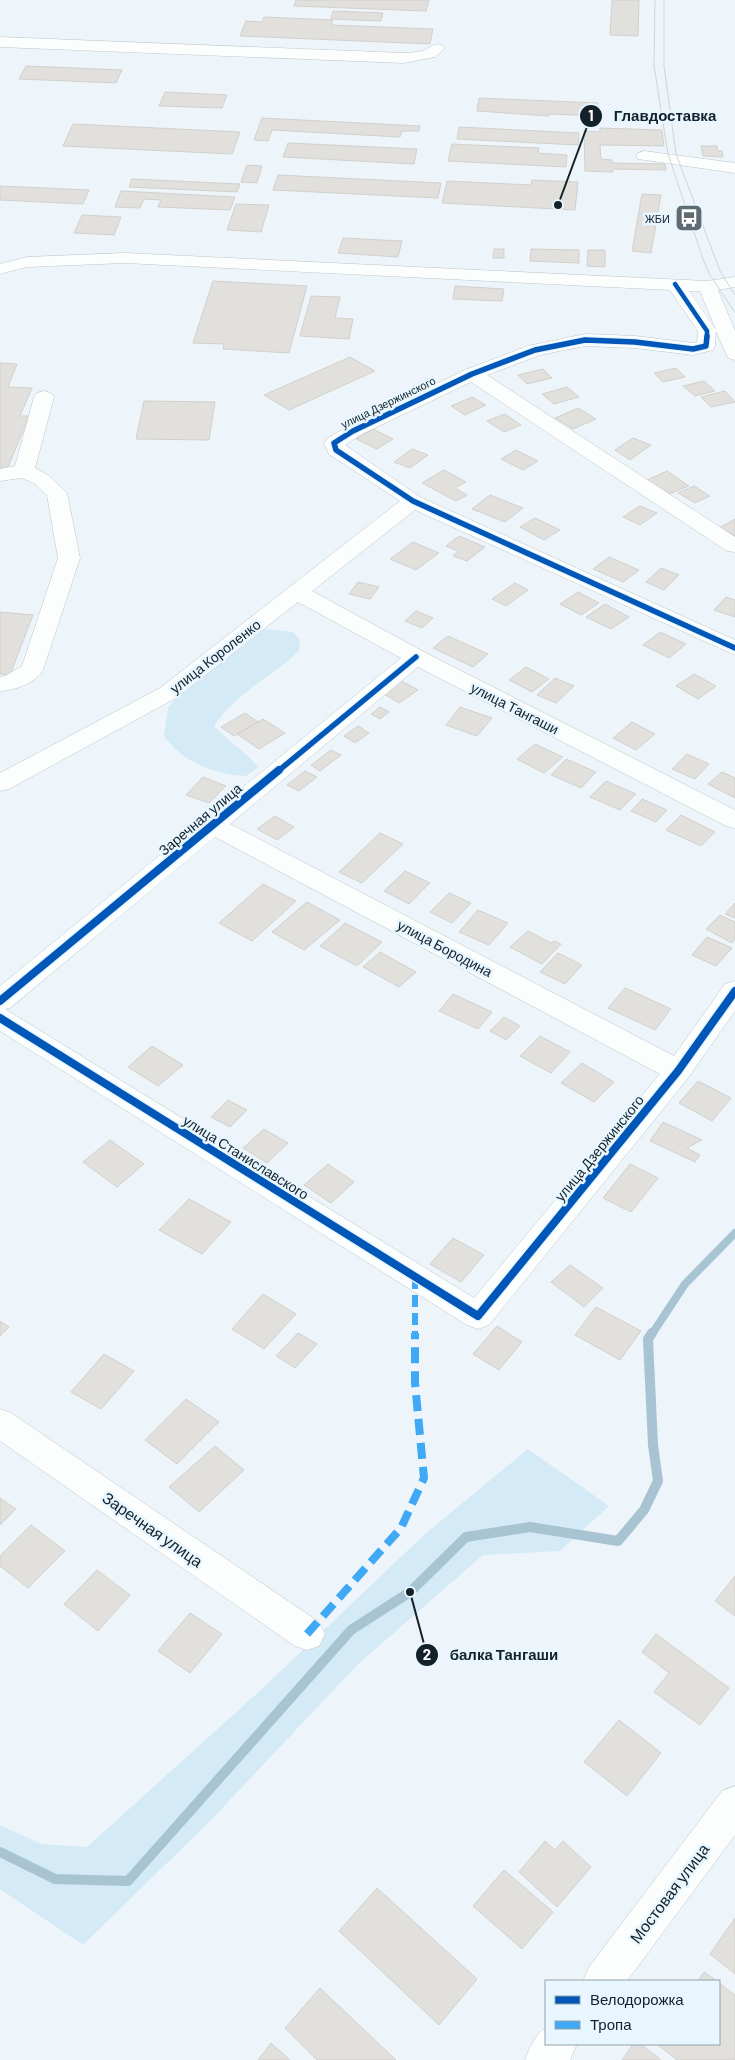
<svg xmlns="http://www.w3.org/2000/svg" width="735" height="2060" viewBox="0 0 735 2060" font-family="Barlow,sans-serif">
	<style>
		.green { fill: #d4eaf7 }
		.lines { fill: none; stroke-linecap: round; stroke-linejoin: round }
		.stream-far1 { stroke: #a8c4d3; stroke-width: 8 }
		.stream { stroke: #a8c4d3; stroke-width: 10 }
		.building { fill: #e2e0dd; stroke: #d2d0cd }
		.minor-casing { stroke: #bcc6cb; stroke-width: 1 }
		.minor { fill: #fcfefe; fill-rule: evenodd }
		.tram { stroke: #d1d4d5; stroke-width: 1 }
		.quiet-far1 { stroke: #3fa9f5; stroke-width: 6; stroke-dasharray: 12 6; stroke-linecap: butt }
		.quiet { stroke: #3fa9f5; stroke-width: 8; stroke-dasharray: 16 8; stroke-linecap: butt }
		.cycleway-far2-casing { stroke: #e8f6ff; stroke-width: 6 }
		.cycleway-far1-casing { stroke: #e8f6ff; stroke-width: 8 }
		.cycleway-casing { stroke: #e8f6ff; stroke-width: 11 }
		.cycleway-far2 { stroke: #0057b8; stroke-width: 4.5 }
		.cycleway-far1 { stroke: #0057b8; stroke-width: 5.5 }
		.cycleway { stroke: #0057b8; stroke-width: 8 }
		.labels { text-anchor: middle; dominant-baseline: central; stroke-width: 5; stroke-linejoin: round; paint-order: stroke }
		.far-poi-label { font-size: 11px; fill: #132129; stroke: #e8f6ff; text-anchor: end }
		.far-street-label { font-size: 11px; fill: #132129; stroke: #e8f6ff }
		.street-label { font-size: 14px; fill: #132129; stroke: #e8f6ff }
		.near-street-label { font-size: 16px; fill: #132129; stroke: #e8f6ff }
		.leader { fill: none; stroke: #132129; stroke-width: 2 }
		.callout-dot { fill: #132129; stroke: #e8f6ff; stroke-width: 2 }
		.mark-label { font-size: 15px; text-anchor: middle; font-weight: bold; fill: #fff }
		.callout-label { font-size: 15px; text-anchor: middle; font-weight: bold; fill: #132129; stroke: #e8f6ff; stroke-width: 5; stroke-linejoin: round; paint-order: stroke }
	</style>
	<rect width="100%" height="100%" fill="#edf5fa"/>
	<path class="green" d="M265,629L293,632L300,640L299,651C269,679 238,691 214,726C227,741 246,751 258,767L246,776C215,775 182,762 164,736L168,708L180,694Z
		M528,1449L609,1506L560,1551L483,1555L357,1665L212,1819L83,1945L0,1889V1825L41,1844L87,1847L265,1686L425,1534Z"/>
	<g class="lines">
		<path class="stream-far1" d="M652,1334L685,1284L735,1233"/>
		<path class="stream" d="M0,1852L55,1879L128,1881L351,1630L410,1592L466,1537L530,1527L618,1541L644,1510L658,1481L653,1445L648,1339L652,1333"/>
	</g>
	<path class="building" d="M296,0H429L426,11L294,6Z
		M612,0H639L638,36L610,35Z
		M333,11L383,13L381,21L331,19Z
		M264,17L333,20L331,25L433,29L430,44L240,36L246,21L262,22Z
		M26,66L122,70L116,83L19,79Z
		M165,92L227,95L222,108L159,106Z
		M479,98L598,103L597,116L549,114V116L477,111Z
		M262,118L420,126L419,131H402L400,137L272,130L268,141L254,140Z
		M73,124L240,132L232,154L63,146Z
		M459,127L579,133L578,145L457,139Z
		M600,128L662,130L664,146L600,145L601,159L612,160V163L665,164L666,170L613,169V172L585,171L584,131L600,132Z
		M288,143L417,149L414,164L283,157Z
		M452,144L539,148L538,153L567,155L566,167L448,161Z
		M701,146H717L718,151H722L723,157L703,156Z
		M247,165L262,166L257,183L241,182Z
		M278,175L441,183L438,198L273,190Z
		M132,179L240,184L237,192L129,187Z
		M532,180L578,182L575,210L442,203L447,181L531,185Z
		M0,186L89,190L83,204L0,200Z
		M121,191L235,197L230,210L158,207L161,200L144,199L140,208L115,207Z
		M642,194L661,195L651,253L632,251Z
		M236,204L269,205L261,232L227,230Z
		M82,215L121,217L114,235L74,233Z
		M343,238L402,241L398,257L338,253Z
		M494,249H504V258H493Z
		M531,249L579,250V263L530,261Z
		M588,250H605V267L587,266Z
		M213,281L307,286L289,353L223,349L224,344L193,343Z
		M455,286L504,289L502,301L453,299Z
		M311,296L340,297L335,318L353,319L349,339L300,336Z
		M350,357L375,371L289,410L264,395Z
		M0,363L17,364L8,387L32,388L20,416H29L6,472H0Z
		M676,368L685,377L663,382L654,373Z
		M543,369L552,378L527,384L518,375Z
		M704,381L715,391L695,396L683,386Z
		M567,387L579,397L554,404L542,394Z
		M725,391L735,402L711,407L701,397Z
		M472,397L486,405L465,415L451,406Z
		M144,401L215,402L209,440L136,439Z
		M578,408L596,419L573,429L555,418Z
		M505,414L521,425L504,432L487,421Z
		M373,429L393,439L377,449L356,439Z
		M633,438L651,445L630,460L615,450Z
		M412,449L428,455L410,468L394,462Z
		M516,450L538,461L523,470L501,459Z
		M444,470L466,482L455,488L467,495L456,501L422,483Z
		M667,471L689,486L669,494L647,480Z
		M694,486L710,496L695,503L678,493Z
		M490,495L523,508L505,522L472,509Z
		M640,506L657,513L640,525L623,517Z
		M535,518L560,530L544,540L520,527Z
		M735,519V536L719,528Z
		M459,536L485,547L467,561L453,556L458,551L446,546Z
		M413,542L439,553L416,570L390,559Z
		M609,557L639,570L623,582L593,569Z
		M661,568L679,575L664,590L646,582Z
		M358,582L379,587L370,599L349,594Z
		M515,583L528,590L506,606L492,599Z
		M578,592L599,603L581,615L560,604Z
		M726,597L735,600V617L714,610Z
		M605,604L629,617L611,629L586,617Z
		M416,611L433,618L422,628L405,621Z
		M0,612L33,615L10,675L0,674Z
		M660,632L686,644L669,658L643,645Z
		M448,636L488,654L473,667L433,648Z
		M526,667L549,679L532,692L509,680Z
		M694,674L716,686L698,699L676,686Z
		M555,678L574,686L556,703L537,695Z
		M400,680L418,690L399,703L381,692Z
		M380,707L389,712L380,719L371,714Z
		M460,707L492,718L477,736L446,725Z
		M245,713L258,722L234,736L221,727Z
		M263,719L285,733L259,749L237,734Z
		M632,722L655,734L636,750L613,738Z
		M358,726L369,733L355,743L344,736Z
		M535,744L563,757L544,773L517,759Z
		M331,750L341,755L320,771L311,765Z
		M687,754L709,764L695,779L672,769Z
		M566,759L596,772L581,788L551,775Z
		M305,771L317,777L299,791L287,785Z
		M722,772L735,778V798L708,784Z
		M203,777L226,786L209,803L186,795Z
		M606,781L636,794L620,810L590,797Z
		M642,799L667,810L656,822L631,811Z
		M681,815L715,832L701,846L666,830Z
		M275,816L294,827L277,840L257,829Z
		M380,833L403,844L362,883L339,872Z
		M405,871L430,883L409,904L384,891Z
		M263,884L296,901L252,941L219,923Z
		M449,893L471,903L452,923L430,912Z
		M307,902L340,920L304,950L272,932Z
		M735,903V918L725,914Z
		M478,910L508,923L489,945L459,932Z
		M720,915L735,922V939L732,943L706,929Z
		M345,923L382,942L357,966L320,946Z
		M528,931L551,943L554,941L561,944L542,964L510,947Z
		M707,937L732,948L716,966L692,955Z
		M380,952L416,972L399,987L363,967Z
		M558,953L582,965L565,984L540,972Z
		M625,988L671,1009L655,1030L608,1008Z
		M453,994L492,1012L478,1029L439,1011Z
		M504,1017L520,1026L506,1040L490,1031Z
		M540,1036L570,1052L551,1073L520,1056Z
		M152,1046L183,1065L158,1086L128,1067Z
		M582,1063L614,1082L594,1102L561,1083Z
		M698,1081L731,1098L712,1121L679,1103Z
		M228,1100L247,1110L230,1127L211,1117Z
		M663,1122L702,1140L687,1148L700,1155L695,1162L650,1141Z
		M264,1129L288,1143L267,1163L243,1148Z
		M110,1140L144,1164L117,1187L83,1162Z
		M328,1164L354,1182L331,1203L304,1185Z
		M630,1164L658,1178L631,1212L603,1198Z
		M189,1199L231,1222L202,1254L159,1230Z
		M453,1238L484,1255L461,1282L430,1264Z
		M570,1265L603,1288L584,1307L551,1282Z
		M263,1294L296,1314L264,1349L232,1329Z
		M596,1307L641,1331L620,1360L575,1335Z
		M0,1321L9,1327L0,1336Z
		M497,1326L522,1342L499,1370L473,1354Z
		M298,1333L317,1344L295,1368L276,1356Z
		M104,1354L134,1371L101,1409L71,1392Z
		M186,1399L219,1422L177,1464L145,1440Z
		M215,1446L244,1470L199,1512L169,1487Z
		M0,1498L16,1509L0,1525Z
		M31,1525L65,1551L28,1588L0,1566V1556Z
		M97,1570L130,1595L98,1631L64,1604Z
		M735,1576V1616L715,1601Z
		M190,1613L222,1634L190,1673L158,1651Z
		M656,1634L729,1688L700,1725L654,1692L669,1673L642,1652Z
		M619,1720L661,1753L627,1796L584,1762Z
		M545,1841L555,1850L563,1841L591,1867L557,1907L519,1872Z
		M504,1870L553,1912L522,1949L473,1906Z
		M377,1888L477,1979L439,2025L339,1931Z
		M735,1918V1974L710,1954Z
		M704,1972L717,1981H698Z
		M719,1983L735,1995V2060H677L657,2044H719Z
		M320,1988L396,2060H317L285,2028Z
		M271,2043L290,2060H258Z
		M633,2044H641L661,2060H622Z"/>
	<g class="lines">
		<defs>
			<path id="minor" d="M0,37L404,53C410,53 416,52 422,51C430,49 433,42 442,45L445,48L435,57L404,63L0,47Z
				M644,151L735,163V173L638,159L636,156L638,153Z
				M125,253L707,281L735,277V287L718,290L735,331V360L728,358L716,331L715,346L713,350L693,355L635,348L585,346L540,355L487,375L735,537V552L727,551L471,382L360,435L345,445L420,497L735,640V655L415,510L312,591L424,652L735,810V828L726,826L418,667L230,824L674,1056L725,984L735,981V1011L688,1078L489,1325L478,1329L467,1325L0,1031V986L401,658L298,602L176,698L9,789L0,791V773L160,688L400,501L329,454L324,443L327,439L346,427L465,370L528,346L585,334L635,336L693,343L697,342L698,331L670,290L125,263L27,267L0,274V264L27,257ZM689,291H700L716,330ZM215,837L660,1074L474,1298L5,1009L10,1008Z
				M44,391L51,393L54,397L35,468L48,475L67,493L80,558L43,670C34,684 16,690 0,691V677L5,676L22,666L58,558L47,495L34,483L21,478L0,481V469L15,466L34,397L37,393Z
				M0,1409L11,1413L319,1622L325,1634L319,1646L307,1650L295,1646L0,1441Z
				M735,1786V1835L627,1981H583L589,1967L722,1791Z
				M546,2028V2044H577L570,2060H525C529,2049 535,2034 546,2028Z"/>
		</defs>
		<use href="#minor" class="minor-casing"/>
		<use href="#minor" class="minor"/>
		<path class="tram" d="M655,0L654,66L668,154L703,259L710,275L735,313
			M664,0V66L676,154L720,271L735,295"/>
		<path class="quiet-far1" d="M415,1277V1334"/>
		<path class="quiet" d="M307,1634L401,1528L424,1478L415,1383V1333"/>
		<defs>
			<path id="cycleway-far2" d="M675,284L707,331V337"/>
			<path id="cycleway-far1" d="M707,336L706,346L693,349L635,342L585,340L535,350L472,374L353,431L334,443L336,450L413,501L735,648
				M277,772L416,657"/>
			<path id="cycleway" d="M0,1001L279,770
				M0,1018L478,1316L678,1071L735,991"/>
		</defs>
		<use href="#cycleway-far2" class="cycleway-far2-casing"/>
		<use href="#cycleway-far1" class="cycleway-far1-casing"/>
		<use href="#cycleway" class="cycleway-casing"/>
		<use href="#cycleway-far2" class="cycleway-far2"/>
		<use href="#cycleway-far1" class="cycleway-far1"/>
		<use href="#cycleway" class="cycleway"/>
	</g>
	<defs>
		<symbol id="bus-square" viewBox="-11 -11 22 22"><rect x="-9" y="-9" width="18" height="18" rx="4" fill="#5f6b72" stroke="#e8f6ff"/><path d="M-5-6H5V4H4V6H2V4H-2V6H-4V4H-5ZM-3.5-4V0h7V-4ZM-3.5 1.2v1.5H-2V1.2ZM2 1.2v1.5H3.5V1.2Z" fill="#fff"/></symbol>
	</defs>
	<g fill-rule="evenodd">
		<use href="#bus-square" x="673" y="202" width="32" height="32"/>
	</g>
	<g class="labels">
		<g class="far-poi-label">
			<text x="670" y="218">ЖБИ</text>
		</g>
		<g class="far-street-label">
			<text transform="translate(388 402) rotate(-26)">улица Дзержинского</text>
		</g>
		<g class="street-label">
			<text transform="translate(215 656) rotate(-38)">улица Короленко</text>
			<text transform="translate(515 708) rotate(27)">улица Тангаши</text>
			<text transform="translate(200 819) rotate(-40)">Заречная улица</text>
			<text transform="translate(445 948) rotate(28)">улица Бородина</text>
			<text transform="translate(599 1148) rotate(-51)">улица Дзержинского</text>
			<text transform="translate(246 1157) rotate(32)">улица Станиславского</text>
		</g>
		<g class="near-street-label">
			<text transform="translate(153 1529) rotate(35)">Заречная улица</text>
			<text transform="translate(669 1893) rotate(-53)">Мостовая улица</text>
		</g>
	</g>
	<path class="leader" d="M558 205L591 116M410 1592L427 1655"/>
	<g class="callout-dot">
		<circle cx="558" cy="205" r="5"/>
		<circle cx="410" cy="1592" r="5"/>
		<circle cx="591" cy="116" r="12"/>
		<circle cx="427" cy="1655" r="12"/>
	</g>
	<g class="mark-label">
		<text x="591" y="121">1</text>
		<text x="427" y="1660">2</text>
	</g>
	<g class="callout-label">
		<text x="665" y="121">Главдоставка</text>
		<text x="504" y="1660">балка Тангаши</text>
	</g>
	<rect x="545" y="1980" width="175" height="65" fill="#e8f6ff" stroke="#93a1a9"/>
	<rect x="555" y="1996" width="25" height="8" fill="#0057b8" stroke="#93a1a9"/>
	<text x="590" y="2005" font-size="15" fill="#132129">Велодорожка</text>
	<rect x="555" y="2021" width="25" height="8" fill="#3fa9f5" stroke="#93a1a9"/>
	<text x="590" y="2030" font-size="15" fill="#132129">Тропа</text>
</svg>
